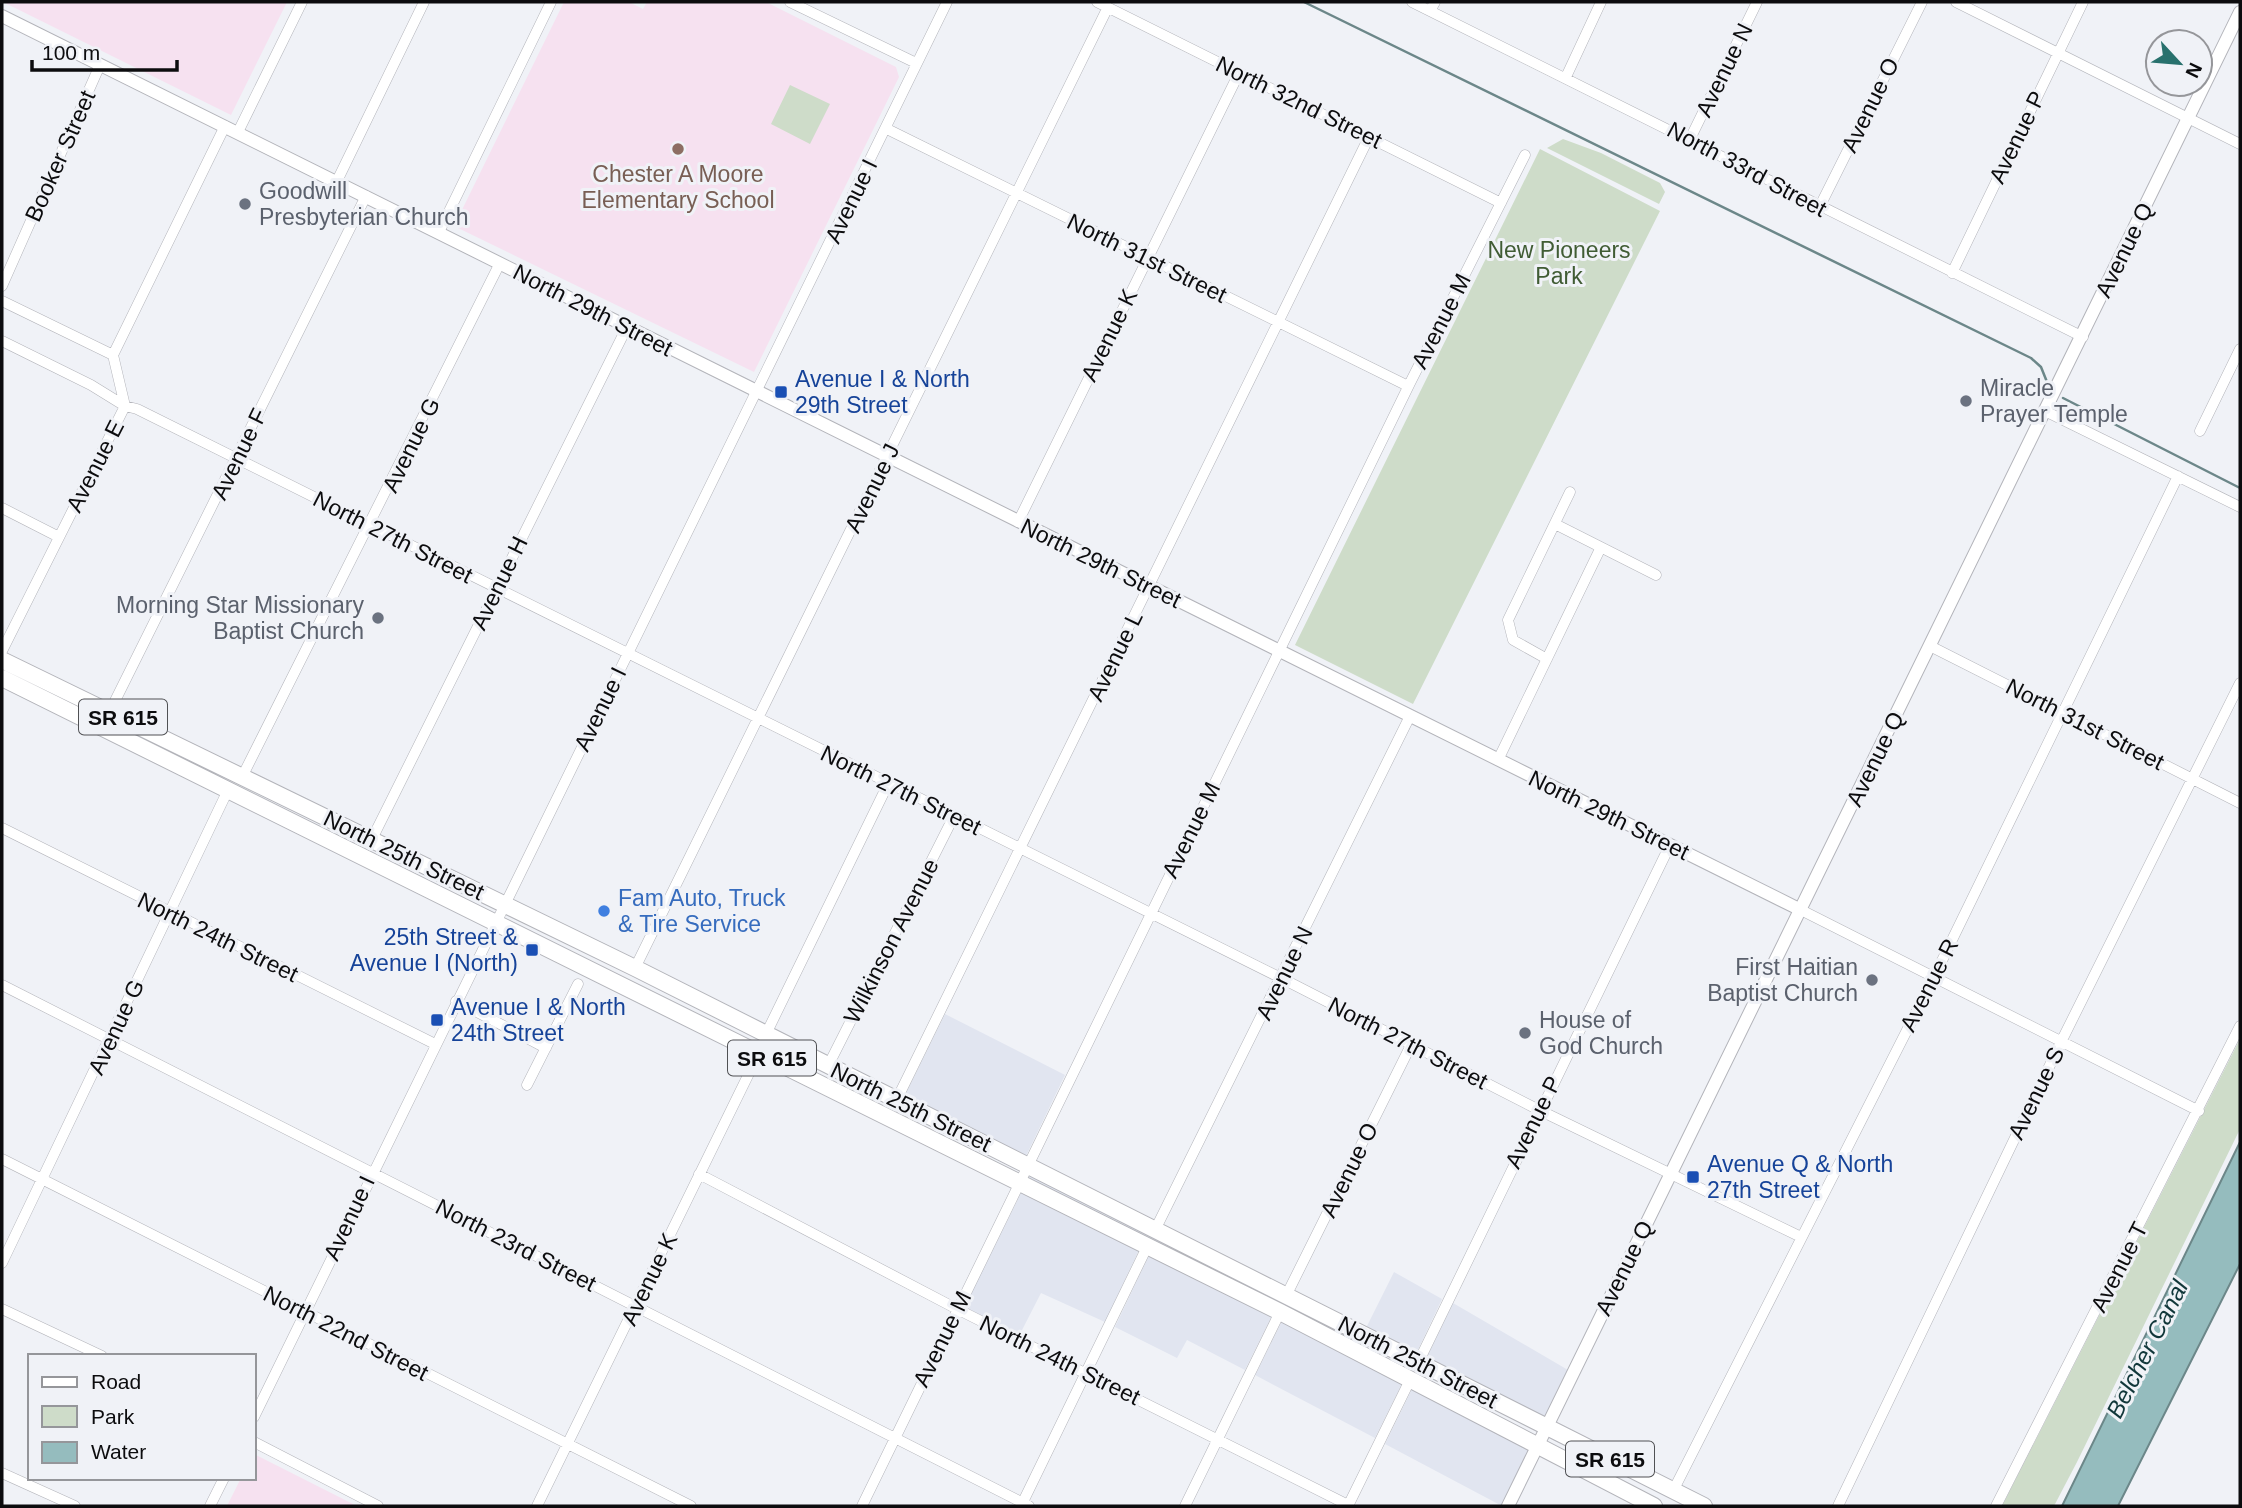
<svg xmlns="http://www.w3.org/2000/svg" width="2242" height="1508" viewBox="0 0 2242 1508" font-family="Helvetica,sans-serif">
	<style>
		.built { fill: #e1e5f0 }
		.education { fill: #f6e1f0 }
		.green { fill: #cedcc9 }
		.water { fill: #95bcbe; stroke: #6c8789; stroke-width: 2 }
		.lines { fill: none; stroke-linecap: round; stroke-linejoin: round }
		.stream { stroke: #6c8789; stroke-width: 2.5 }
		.minor-casing { stroke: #b3b4ba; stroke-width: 11 }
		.tertiary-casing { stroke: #b3b4ba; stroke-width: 14 }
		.primary-casing { stroke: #b3b4ba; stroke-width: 18 }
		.minor { stroke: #fff; stroke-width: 10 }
		.tertiary { stroke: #fff; stroke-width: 12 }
		.primary { stroke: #fff; stroke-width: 16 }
		.education-dot { fill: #8d6e63; stroke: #f0f2f7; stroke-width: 2.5 }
		.worship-dot { fill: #6b7280; stroke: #f0f2f7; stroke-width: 2.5 }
		.transit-dot { fill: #1a4fb4; stroke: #f0f2f7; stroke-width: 2.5 }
		.shop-dot { fill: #3f7fe0; stroke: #f0f2f7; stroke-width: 2.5 }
		.labels { text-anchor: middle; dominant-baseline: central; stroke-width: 6; stroke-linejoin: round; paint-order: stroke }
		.shield { fill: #f0f2f7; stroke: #505154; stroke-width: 2 }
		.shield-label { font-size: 21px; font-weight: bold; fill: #0c0c0e }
		.street-label { font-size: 23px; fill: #0c0c0e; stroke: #f0f2f7 }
		.education-label { font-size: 23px; fill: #785e54; stroke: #f0f2f7 }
		.worship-label { font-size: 23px; fill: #5b616d; stroke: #f0f2f7; text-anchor: start }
		.park-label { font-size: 23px; fill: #405c34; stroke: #f0f2f7 }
		.transit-label { font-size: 23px; fill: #164399; stroke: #f0f2f7; text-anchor: start }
		.shop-label { font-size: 23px; fill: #366cbe; stroke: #f0f2f7; text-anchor: start }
		.water-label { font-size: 24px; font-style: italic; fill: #11373a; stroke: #f0f2f7 }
	</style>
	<rect width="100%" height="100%" fill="#f0f2f7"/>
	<path class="built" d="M945,1014L1065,1075L1025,1158L904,1097Z
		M1031,1172L1286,1303L1280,1306L1028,1180Z
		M1023,1189L1140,1248L1105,1322L1041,1293L1020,1334L964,1307Z
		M1150,1253L1273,1314L1245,1370L1187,1340L1177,1358L1115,1327Z
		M1394,1272L1442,1299L1415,1356L1365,1330Z
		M1453,1303L1568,1370L1544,1419L1425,1361Z
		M1283,1319L1404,1380L1375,1438L1255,1375Z
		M1414,1385L1531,1445L1502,1506L1385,1444Z"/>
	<path class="education" d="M3,2H287L231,115Z
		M564,2H629L643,9L647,2H766L896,67L899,77L754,372L458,228L457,220Z
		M254,1454L357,1506H227L241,1478H254Z"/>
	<path class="green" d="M790,85L830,104L810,144L771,124Z
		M1563,139L1601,153L1660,183L1665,192L1659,204L1547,148Z
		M1540,149L1660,211L1413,704L1295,645Z
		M2240,1039V1129L2077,1462L2054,1506H2002Z"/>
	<path class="water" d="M2240,1142V1264L2118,1506H2062Z"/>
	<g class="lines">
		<path class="stream" d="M1304,2L2031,358L2041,367L2049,387
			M2063,398L2240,488"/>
		<defs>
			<path id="minor" d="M790,2L916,63
				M1097,2L1501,203
				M1412,2L2083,337
				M1956,2L2240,144
				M1430,11L1435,2
				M1566,77L1601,2
				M887,129L1408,386
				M238,132L302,2
				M1690,139L1757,2
				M337,181L424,2
				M1819,208L1922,2
				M439,232L551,2
				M1952,273L2083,2
				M2,286L100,65
				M2,301L113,355
				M2,341L91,385L125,406L137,409L1281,978L1539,1110L1801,1237
				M2047,412L2240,507
				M2200,431L2240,349
				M2,508L59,537
				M1018,522L1239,73
				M1555,524L1656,575
				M1930,646L2240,803
				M2,651L125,406L113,355L225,126
				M1547,659L1513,640L1508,620L1570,492
				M110,711L366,196
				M1498,760L1601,547
				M243,775L500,263
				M2,828L435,1044
				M372,839L627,327
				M1801,910L2199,1111
				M635,968L1108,7
				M2,985L1029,1506
				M456,1001L546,1048
				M766,1034L888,784
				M828,1066L954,816
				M527,1085L578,984
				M897,1099L1369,137
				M2,1159L691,1506
				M699,1174L957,1309L1348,1505
				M1156,1228L1410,716
				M2,1263L228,790
				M1286,1296L1411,1045
				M2,1309L102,1356
				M1418,1363L1670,845
				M254,1417L947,2
				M254,1442L378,1506
				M2,1473L75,1506
				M1673,1491L1934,977L2178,476
				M210,1506L224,1478
				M537,1506L760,1051
				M862,1506L1410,383L1525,155
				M1021,1506L1148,1245
				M1185,1506L1280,1312
				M1348,1506L1411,1378
				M1838,1506L2062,1040L2240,683
				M1996,1506L2240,1026"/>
			<path id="tertiary" d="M2,16L1801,910
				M1508,1506L2240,12"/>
			<path id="primary" d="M2,660L635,968L1704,1506
				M2,678L1280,1312L1654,1506"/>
		</defs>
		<use href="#minor" class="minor-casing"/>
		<use href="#tertiary" class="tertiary-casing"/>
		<use href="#primary" class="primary-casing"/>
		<use href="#minor" class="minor"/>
		<use href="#tertiary" class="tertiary"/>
		<use href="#primary" class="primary"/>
	</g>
	<circle class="education-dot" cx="678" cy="149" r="7"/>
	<g class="worship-dot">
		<circle cx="245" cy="204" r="7"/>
		<circle cx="1966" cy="401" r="7"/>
		<circle cx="378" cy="618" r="7"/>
		<circle cx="1872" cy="980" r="7"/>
		<circle cx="1525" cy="1033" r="7"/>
	</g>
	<g class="transit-dot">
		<rect x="774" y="385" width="14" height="14" rx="3.5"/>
		<rect x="525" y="943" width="14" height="14" rx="3.5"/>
		<rect x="430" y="1013" width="14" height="14" rx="3.5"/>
		<rect x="1686" y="1170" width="14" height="14" rx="3.5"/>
	</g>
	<circle class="shop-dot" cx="604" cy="911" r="7"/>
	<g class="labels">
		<g class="shield">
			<rect x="79" y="699.5" width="88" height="35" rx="5"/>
			<rect x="728" y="1040.5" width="88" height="35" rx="5"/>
			<rect x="1566" y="1441.5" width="88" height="35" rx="5"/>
		</g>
		<g class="shield-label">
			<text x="123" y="717">SR 615</text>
			<text x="772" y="1058">SR 615</text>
			<text x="1610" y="1459">SR 615</text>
		</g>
		<g class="street-label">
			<text transform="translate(1724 70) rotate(-64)">Avenue N</text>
			<text transform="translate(1299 102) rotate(26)">North 32nd Street</text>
			<text transform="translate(1870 105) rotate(-64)">Avenue O</text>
			<text transform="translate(2017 137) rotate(-64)">Avenue P</text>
			<text transform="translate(60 156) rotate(-66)">Booker Street</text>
			<text transform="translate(1747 169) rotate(28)">North 33rd Street</text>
			<text transform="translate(851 201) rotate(-64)">Avenue I</text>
			<text transform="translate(2124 250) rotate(-64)">Avenue Q</text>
			<text transform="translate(1147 258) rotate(26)">North 31st Street</text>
			<text transform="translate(593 310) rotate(27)">North 29th Street</text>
			<text transform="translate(1441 321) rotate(-63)">Avenue M</text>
			<text transform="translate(1109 335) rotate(-64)">Avenue K</text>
			<text transform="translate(411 445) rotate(-64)">Avenue G</text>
			<text transform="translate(239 454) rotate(-64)">Avenue F</text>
			<text transform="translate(95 466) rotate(-63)">Avenue E</text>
			<text transform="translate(872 488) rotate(-64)">Avenue J</text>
			<text transform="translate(393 537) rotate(27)">North 27th Street</text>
			<text transform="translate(1101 563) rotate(26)">North 29th Street</text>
			<text transform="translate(499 583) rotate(-64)">Avenue H</text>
			<text transform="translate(1115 656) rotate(-64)">Avenue L</text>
			<text transform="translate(600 709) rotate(-64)">Avenue I</text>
			<text transform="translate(2085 724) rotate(27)">North 31st Street</text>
			<text transform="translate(1875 759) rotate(-64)">Avenue Q</text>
			<text transform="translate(901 790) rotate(26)">North 27th Street</text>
			<text transform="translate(1609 815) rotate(26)">North 29th Street</text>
			<text transform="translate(1191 830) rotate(-64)">Avenue M</text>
			<text transform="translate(404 855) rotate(26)">North 25th Street</text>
			<text transform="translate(218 937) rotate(26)">North 24th Street</text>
			<text transform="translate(891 941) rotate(-63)">Wilkinson Avenue</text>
			<text transform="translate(1284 973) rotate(-64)">Avenue N</text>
			<text transform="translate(1929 985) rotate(-63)">Avenue R</text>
			<text transform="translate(116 1027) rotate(-65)">Avenue G</text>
			<text transform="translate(1408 1043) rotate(27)">North 27th Street</text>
			<text transform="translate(2036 1093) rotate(-64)">Avenue S</text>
			<text transform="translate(911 1107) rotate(26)">North 25th Street</text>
			<text transform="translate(1533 1122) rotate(-64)">Avenue P</text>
			<text transform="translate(1349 1170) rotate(-64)">Avenue O</text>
			<text transform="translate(349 1218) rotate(-65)">Avenue I</text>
			<text transform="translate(516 1245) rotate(27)">North 23rd Street</text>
			<text transform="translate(2119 1267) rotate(-63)">Avenue T</text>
			<text transform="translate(1624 1268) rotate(-64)">Avenue Q</text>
			<text transform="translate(649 1279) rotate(-64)">Avenue K</text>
			<text transform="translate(346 1333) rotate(27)">North 22nd Street</text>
			<text transform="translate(942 1339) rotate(-64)">Avenue M</text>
			<text transform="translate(1060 1360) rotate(26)">North 24th Street</text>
			<text transform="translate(1418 1362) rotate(27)">North 25th Street</text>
		</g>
		<g class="education-label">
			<text x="678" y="174">Chester A Moore<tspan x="678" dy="26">Elementary School</tspan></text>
		</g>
		<g class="worship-label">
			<text x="259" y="191">Goodwill<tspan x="259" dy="26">Presbyterian Church</tspan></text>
			<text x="1980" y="388">Miracle<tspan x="1980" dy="26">Prayer Temple</tspan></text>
			<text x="364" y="605" text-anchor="end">Morning Star Missionary<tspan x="364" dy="26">Baptist Church</tspan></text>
			<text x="1858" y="967" text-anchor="end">First Haitian<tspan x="1858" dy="26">Baptist Church</tspan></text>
			<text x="1539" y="1020">House of<tspan x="1539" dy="26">God Church</tspan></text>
		</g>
		<g class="park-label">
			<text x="1559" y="250">New Pioneers<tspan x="1559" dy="26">Park</tspan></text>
		</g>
		<g class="transit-label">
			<text x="795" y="379">Avenue I &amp; North<tspan x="795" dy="26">29th Street</tspan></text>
			<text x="518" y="937" text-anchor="end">25th Street &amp;<tspan x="518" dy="26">Avenue I (North)</tspan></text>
			<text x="451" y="1007">Avenue I &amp; North<tspan x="451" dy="26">24th Street</tspan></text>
			<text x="1707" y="1164">Avenue Q &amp; North<tspan x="1707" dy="26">27th Street</tspan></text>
		</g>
		<g class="shop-label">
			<text x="618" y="898">Fam Auto, Truck<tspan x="618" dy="26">&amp; Tire Service</tspan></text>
		</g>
		<g class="water-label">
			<text transform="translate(2147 1349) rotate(-63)">Belcher Canal</text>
		</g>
	</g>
	<rect width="2242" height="1508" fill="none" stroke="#0c0c0e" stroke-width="7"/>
	<rect x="28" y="1354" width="228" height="126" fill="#f0f2f7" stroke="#95969a" stroke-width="2"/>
	<rect x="42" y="1377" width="35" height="10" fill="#ffffff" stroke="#95969a" stroke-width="2"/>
	<text x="91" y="1389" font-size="21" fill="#0c0c0e">Road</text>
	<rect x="42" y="1406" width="35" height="21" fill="#cedcc9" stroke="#95969a" stroke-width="2"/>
	<text x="91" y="1424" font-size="21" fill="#0c0c0e">Park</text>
	<rect x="42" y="1442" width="35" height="21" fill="#95bcbe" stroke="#95969a" stroke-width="2"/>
	<text x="91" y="1459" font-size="21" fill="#0c0c0e">Water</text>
	<g transform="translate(2179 63) rotate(116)"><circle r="33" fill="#f0f2f7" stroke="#95969a" stroke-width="2"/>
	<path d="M0-5L12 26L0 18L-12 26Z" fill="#28716d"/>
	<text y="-10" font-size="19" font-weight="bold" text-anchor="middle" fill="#0c0c0e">N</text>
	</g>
	<path d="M32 60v10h145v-10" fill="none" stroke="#0c0c0e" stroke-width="3.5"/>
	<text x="42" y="60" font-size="21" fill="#0c0c0e" stroke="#f0f2f7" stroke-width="5" paint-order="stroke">100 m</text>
</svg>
